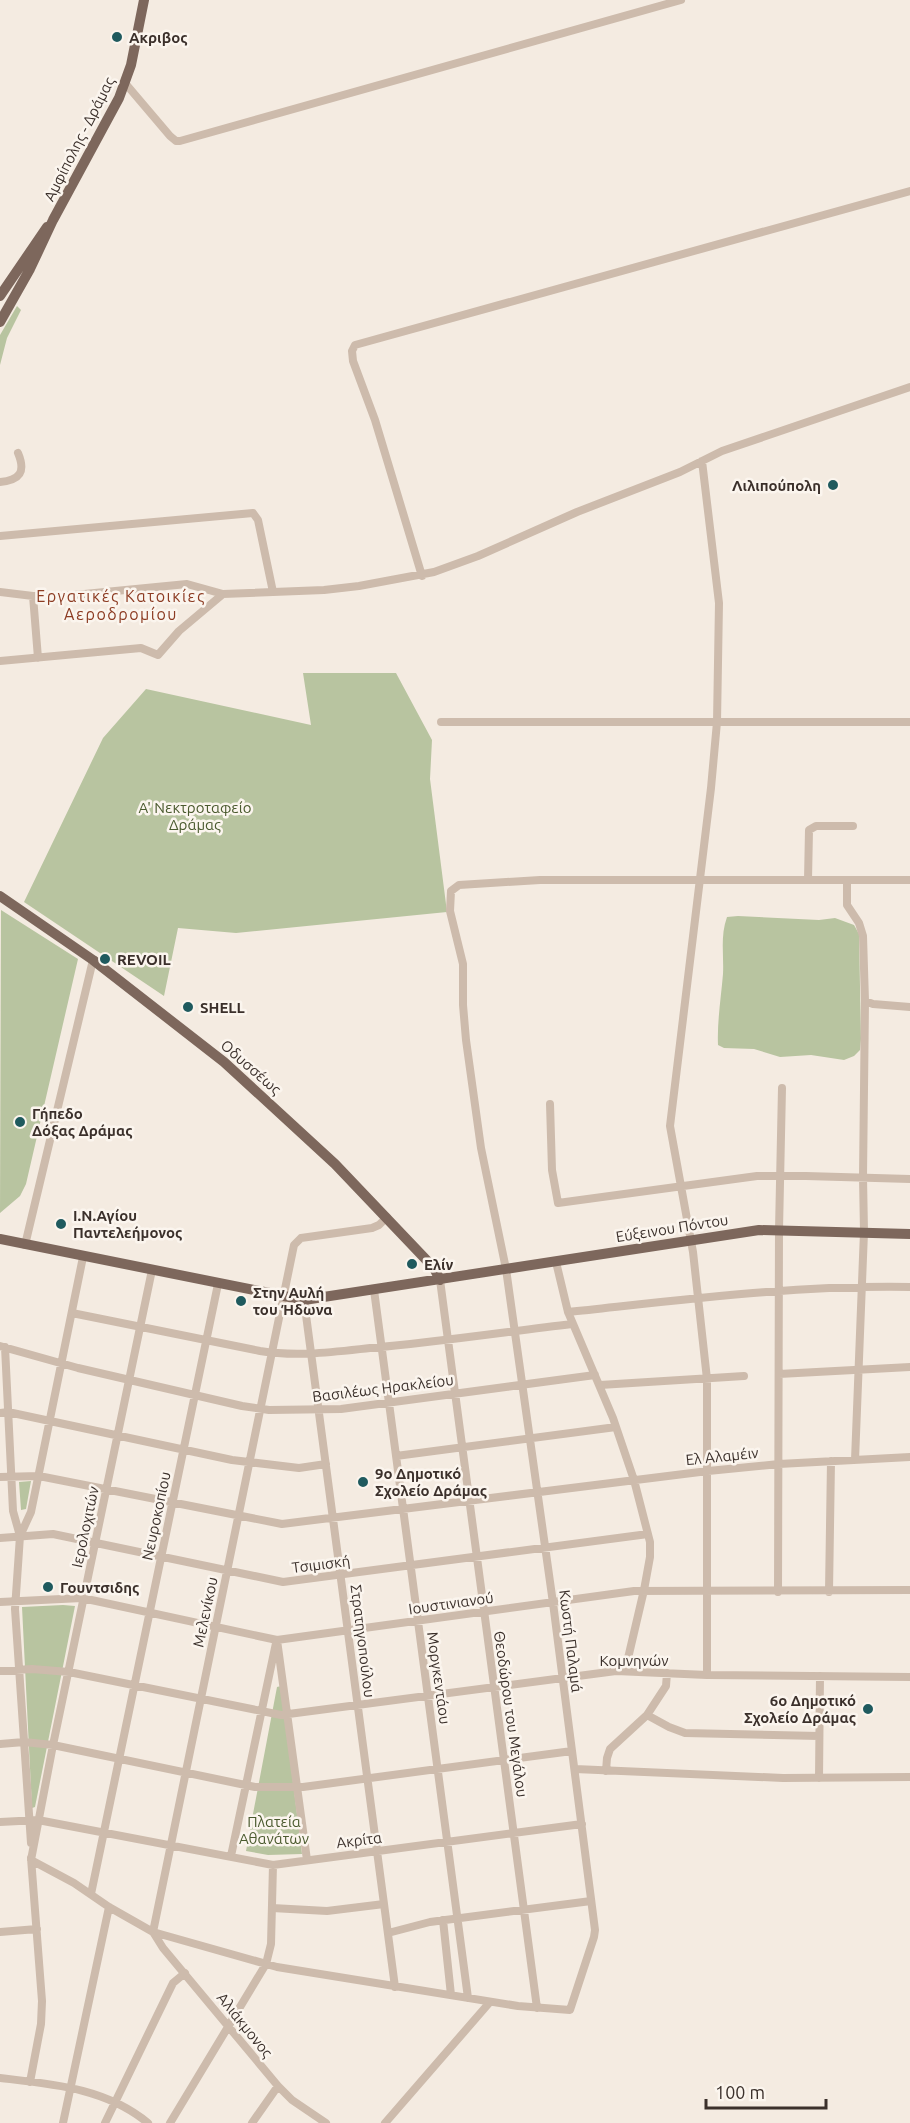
<svg xmlns="http://www.w3.org/2000/svg" width="910" height="2123" viewBox="0 0 910 2123" font-family="Ubuntu,sans-serif">
	<style>
		.green { fill: #b8c4a0 }
		.lines { fill: none; stroke-linecap: round; stroke-linejoin: round }
		.minor { stroke: #cdbbac; stroke-width: 8 }
		.major { stroke: #7d675c; stroke-width: 10 }
		.poi-dot { fill: #1f5a5e; stroke: #fbf5ee; stroke-width: 2 }
		.labels { text-anchor: middle; dominant-baseline: central; stroke-width: 5; stroke-linejoin: round; paint-order: stroke }
		.poi-label { font-size: 15px; font-weight: bold; fill: #3b302b; stroke: #fbf5ee; text-anchor: start }
		.street-label { font-size: 15px; fill: #3b302b; stroke: #fbf5ee }
		.park-label { font-size: 15px; fill: #4a5a2e; stroke: #fbf5ee }
		.neighbourhood-label { font-size: 16px; letter-spacing: 1.5px; fill: #8c3b22; stroke: #fbf5ee }
	</style>
	<rect width="100%" height="100%" fill="#f4ebe1"/>
	<path class="green" d="M17,306L21,310L7,338L0,365V335Z
		M303,673H396L432,740L430,779L447,912L236,933L178,928L164,996L24,902L103,738L146,689L311,725Z
		M1,910L78,959L26,1184L20,1196L0,1213Z
		M738,916L819,920L835,918L854,925L859,934L861,1039L860,1050L854,1056L844,1060L811,1055L780,1057L754,1049L724,1048L718,1045C717,1022 721,998 723,974C724,955 720,936 727,917Z
		M31,1481L26,1509L21,1510L19,1482Z
		M63,1605L75,1606L35,1807L32,1808L22,1607Z
		M281,1686L302,1854L268,1855L246,1851L277,1687Z"/>
	<g class="lines">
		<path class="minor" d="M125,83L170,136L176,141H180L681,0
			M702,461L719,603L717,722L711,788L670,1126L693,1252L707,1379V1675
			M0,482C20,480 26,472 18,453
			M0,536L253,513L258,520L273,592
			M422,576L375,420L353,361L352,351L355,345L910,191
			M0,592L33,596H64L187,584L223,594
			M33,596L38,658
			M0,661L141,648L158,655L179,631L223,594L324,590L359,586L434,572L478,556L577,512L680,472L722,451L910,387
			M441,722H910
			M808,880L809,830L816,826H853
			M847,880V905L859,923L863,936L865,1001L873,1004L910,1007
			M550,1104L552,1170L558,1203L757,1176H806L910,1179
			M25,1245L93,960
			M556,1262L568,1312L613,1418L634,1480L650,1542V1557L644,1590L625,1671
			M152,1270L53,1745L31,1860L74,1883L109,1907L153,1932L277,1967L518,2006L570,2010L594,1937L595,1930L553,1603L506,1269L481,1148L466,1040L463,1005V964L450,911L451,891L459,885L540,880H910
			M440,1280L537,2008
			M374,1290L468,1998
			M304,1300L395,1987
			M568,1312C681,1300 795,1285 910,1287
			M72,1313L260,1351C297,1357 333,1352 370,1348C437,1342 505,1332 572,1324
			M0,1346L78,1368L242,1406L269,1410L341,1409L595,1375
			M5,1347L13,1511L20,1536L15,1609L31,1843
			M779,1374L910,1367
			M600,1385L744,1376
			M0,1413L8,1412L232,1460L299,1468L326,1464
			M396,1456L616,1427
			M855,1460L864,1232L863,1177L865,1001
			M0,1477L39,1476L282,1524L708,1471L779,1464L910,1457
			M20,1536L31,1512L83,1257
			M0,1538L53,1534L283,1582L648,1534
			M778,1592L779,1230L782,1088
			M829,1592L831,1461
			M0,1602L82,1598L277,1640L634,1591L910,1590
			M277,1640L307,1860
			M0,1671L32,1669L69,1672L281,1715L616,1671L707,1675L910,1677
			M647,1715L669,1727L685,1733L819,1736
			M0,1744L24,1742L53,1745L255,1787H303L572,1751
			M575,1769L783,1778L910,1777
			M606,1771L607,1758L610,1749L647,1715L666,1686L667,1673
			M819,1778L820,1676
			M0,1822L38,1820L273,1865L582,1824
			M231,1856L276,1643
			M91,1894L218,1284
			M272,1908L327,1911L384,1904
			M443,1920L451,1995
			M0,1932L37,1929
			M153,1932L294,1245L301,1238L372,1228L379,1225L387,1217
			M153,1932L163,1948L278,2086L292,2100L326,2123
			M388,1933L430,1922L591,1901
			M0,2078C52,2084 106,2088 148,2123
			M30,2082L41,2024L42,2001L31,1858
			M63,2123L109,1907
			M105,2123L173,1983L185,1973
			M170,2123L266,1964L271,1944L273,1865
			M252,2123L278,2086
			M385,2123L490,2002"/>
		<path class="major" d="M0,296L47,227
			M0,322L30,269L53,220L119,98L131,65L144,0
			M0,896L93,960L224,1062L335,1164L434,1268L440,1280
			M0,1239L304,1300L759,1230L910,1234"/>
	</g>
	<g class="poi-dot">
		<circle cx="117" cy="37" r="6"/>
		<circle cx="833" cy="485" r="6"/>
		<circle cx="105" cy="959" r="6"/>
		<circle cx="188" cy="1007" r="6"/>
		<circle cx="20" cy="1122" r="6"/>
		<circle cx="61" cy="1224" r="6"/>
		<circle cx="412" cy="1264" r="6"/>
		<circle cx="241" cy="1301" r="6"/>
		<circle cx="363" cy="1482" r="6"/>
		<circle cx="48" cy="1587" r="6"/>
		<circle cx="868" cy="1709" r="6"/>
	</g>
	<g class="labels">
		<g class="poi-label">
			<text x="129" y="37">Ακριβος</text>
			<text x="821" y="485" text-anchor="end">Λιλιπούπολη</text>
			<text x="117" y="959">REVOIL</text>
			<text x="200" y="1007">SHELL</text>
			<text x="32" y="1113">Γήπεδο<tspan x="32" dy="17">Δόξας Δράμας</tspan></text>
			<text x="73" y="1215">Ι.Ν.Αγίου<tspan x="73" dy="17">Παντελεήμονος</tspan></text>
			<text x="424" y="1264">Ελίν</text>
			<text x="253" y="1292">Στην Αυλή<tspan x="253" dy="17">του Ήδωνα</tspan></text>
			<text x="375" y="1473">9ο Δημοτικό<tspan x="375" dy="17">Σχολείο Δράμας</tspan></text>
			<text x="60" y="1587">Γουντσιδης</text>
			<text x="856" y="1700" text-anchor="end">6o Δημοτικό<tspan x="856" dy="17">Σχολείο Δράμας</tspan></text>
		</g>
		<g class="street-label">
			<text transform="translate(79 139) rotate(-63)">Αμφίπολης - Δράμας</text>
			<text transform="translate(251 1067) rotate(41)">Οδυσσέως</text>
			<text transform="translate(672 1228) rotate(-9)">Εύξεινου Πόντου</text>
			<text transform="translate(383 1388) rotate(-7)">Βασιλέως Ηρακλείου</text>
			<text transform="translate(722 1456) rotate(-6)">Ελ Αλαμέιν</text>
			<text transform="translate(156 1516) rotate(-78)">Νευροκοπίου</text>
			<text transform="translate(85 1527) rotate(-78)">Ιερολοχιτών</text>
			<text transform="translate(321 1564) rotate(-7)">Τσιμισκή</text>
			<text transform="translate(451 1603) rotate(-8)">Ιουστινιανού</text>
			<text transform="translate(205 1612) rotate(-78)">Μελενίκου</text>
			<text transform="translate(363 1641) rotate(83)">Στρατηγοπούλου</text>
			<text transform="translate(571 1641) rotate(83)">Κωστή Παλαμά</text>
			<text x="634" y="1660">Κομνηνών</text>
			<text transform="translate(439 1678) rotate(82)">Μοργκεντάου</text>
			<text transform="translate(511 1714) rotate(82)">Θεοδώρου του Μεγάλου</text>
			<text transform="translate(359 1840) rotate(-7)">Ακρίτα</text>
			<text transform="translate(245 2025) rotate(51)">Αλιάκμονος</text>
		</g>
		<g class="park-label">
			<text x="195" y="807">Α' Νεκτροταφείο<tspan x="195" dy="17">Δράμας</tspan></text>
			<text x="274" y="1821">Πλατεία<tspan x="274" dy="17">Αθανάτων</tspan></text>
		</g>
		<g class="neighbourhood-label">
			<text x="121" y="596">Εργατικές Κατοικίες<tspan x="121" dy="18">Αεροδρομίου</tspan></text>
		</g>
	</g>
	<path d="M706 2099v9h120v-9" fill="none" stroke="#3b302b" stroke-width="3"/>
	<text x="715" y="2099" font-size="18" fill="#3b302b" stroke="#fbf5ee" stroke-width="4.5" paint-order="stroke">100 m</text>
</svg>
